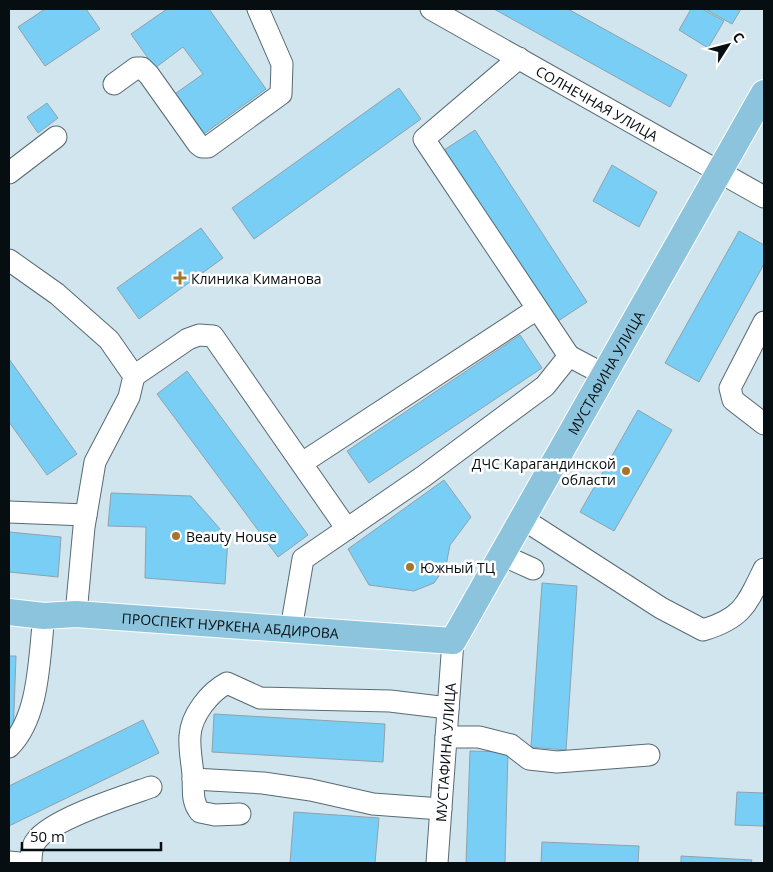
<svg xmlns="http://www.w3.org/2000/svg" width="773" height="872" viewBox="0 0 773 872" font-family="'Open Sans',sans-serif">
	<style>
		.building { fill: #78cef4; stroke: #90a2ac }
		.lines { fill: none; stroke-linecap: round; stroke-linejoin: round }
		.minor-casing { stroke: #586a72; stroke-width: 23 }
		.major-casing { stroke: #fff; stroke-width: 28 }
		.minor { stroke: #fff; stroke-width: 21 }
		.major { stroke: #8bc4dc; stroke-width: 26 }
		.poi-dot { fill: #a6752b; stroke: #fff; stroke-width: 2 }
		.labels { text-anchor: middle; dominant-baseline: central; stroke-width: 5; stroke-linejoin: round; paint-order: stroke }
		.street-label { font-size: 14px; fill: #070e11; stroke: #fff }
		.poi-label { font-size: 14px; fill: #070e11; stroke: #fff; text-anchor: start }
	</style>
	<rect width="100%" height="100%" fill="#d1e5ef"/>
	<path class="building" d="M45,9H86L100,29L45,66L18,27Z
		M167,9H209L266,89L201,136L172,96L203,74L183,47L155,68L131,34Z
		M494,9H568L687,75L670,107Z
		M691,9H702L724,21L708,48L679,30Z
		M705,9H741L732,24Z
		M399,88L421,119L254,239L232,208Z
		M47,103L58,118L38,133L27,117Z
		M475,130L587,302L555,323L444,150Z
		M612,165L657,192L639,227L593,201Z
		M201,228L223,258L139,319L117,288Z
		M739,231L764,245V264L699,382L665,363Z
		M520,335L542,368L369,483L347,451Z
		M9,359L77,454L47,475L9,422Z
		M187,371L308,535L278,557L157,394Z
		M638,410L672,430L614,531L580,512Z
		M444,480L471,517L450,545L446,566L434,583L414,591L369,585L348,549Z
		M111,493L191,496L228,538L225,584L145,578L146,527L108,526Z
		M9,532L61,537L58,577L9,572Z
		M542,583L577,586L566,750L531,747Z
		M9,656H16L13,738H9Z
		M214,714L385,724L383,762L212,752Z
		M143,720L159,753L9,826V786Z
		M470,751L508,752L505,863H466Z
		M737,792L764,793V826L735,825Z
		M294,812L379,818L375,863H290Z
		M542,842L639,846L638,863H541Z
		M681,856L752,860L751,863H681Z"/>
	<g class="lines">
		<defs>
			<g id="minor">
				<path id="s1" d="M431,9L764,197"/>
				<path d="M519,58L424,139L569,356"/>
				<path d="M114,84L136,68H142L149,75L198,144L202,147H208L281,94L282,64L258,9"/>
				<path d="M9,173L56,137"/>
				<path d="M9,260L57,294L109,340L134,376L129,397L95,462L84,527L76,614"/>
				<path d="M764,322L730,388L733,400L764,424"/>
				<path d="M134,376L188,339L199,335L213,336L347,529"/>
				<path d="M302,463L537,309"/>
				<path d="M9,512L86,515"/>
				<path d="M523,519L661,608L703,630C743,618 747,604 764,569"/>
				<path d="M502,555L533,569"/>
				<path d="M291,629L303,559L424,476L545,386L569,356L605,375"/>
				<path d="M446,737H479L511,745L529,759L557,762L649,755"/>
				<path d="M9,747C40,717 39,656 44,616"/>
				<path d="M193,779L263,783L311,790L373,804L441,809"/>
				<path d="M240,814L215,815L200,812C191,801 194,789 193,775C192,762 189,749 190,736C191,715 210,692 227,683L260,698L390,701L448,708"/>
				<path d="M9,862L19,863"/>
				<path d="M31,863C31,856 31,847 36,841C51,819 125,796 151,787"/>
				<path id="s2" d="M437,863L453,641"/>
			</g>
			<g id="major">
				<path id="s3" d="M9,612L44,616L76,614L453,641L764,93"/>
			</g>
		</defs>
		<use href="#minor" class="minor-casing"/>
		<use href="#major" class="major-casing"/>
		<use href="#minor" class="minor"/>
		<use href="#major" class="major"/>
	</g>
	<g class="poi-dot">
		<path d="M177.5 270.5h5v5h5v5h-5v5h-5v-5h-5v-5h5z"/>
		<circle cx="626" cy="471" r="5"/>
		<circle cx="176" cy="536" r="5"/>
		<circle cx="410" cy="567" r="5"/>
	</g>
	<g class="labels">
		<g class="street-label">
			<text stroke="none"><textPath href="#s1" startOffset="191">СОЛНЕЧНАЯ УЛИЦА</textPath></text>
			<text stroke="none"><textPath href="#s3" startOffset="754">МУСТАФИНА УЛИЦА</textPath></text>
			<text stroke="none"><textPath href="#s3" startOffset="222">ПРОСПЕКТ НУРКЕНА АБДИРОВА</textPath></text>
			<text stroke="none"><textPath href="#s2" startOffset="111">МУСТАФИНА УЛИЦА</textPath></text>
		</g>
		<g class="poi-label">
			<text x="191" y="278">Клиника Киманова</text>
			<text x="616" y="463" text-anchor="end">ДЧС Карагандинской<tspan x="616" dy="16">области</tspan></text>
			<text x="186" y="536">Beauty House</text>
			<text x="420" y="567">Южный ТЦ</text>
		</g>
	</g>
	<rect width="773" height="872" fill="none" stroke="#070e11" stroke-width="20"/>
	<g transform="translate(728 45) rotate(54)" stroke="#ffffff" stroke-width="4" paint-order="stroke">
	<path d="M0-4L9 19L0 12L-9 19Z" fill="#070e11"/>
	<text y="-8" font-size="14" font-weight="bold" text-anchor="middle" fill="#070e11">С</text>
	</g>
	<path d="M22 842v8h139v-8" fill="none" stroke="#070e11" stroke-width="2.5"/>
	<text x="30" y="842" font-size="15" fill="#070e11" stroke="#ffffff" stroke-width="4" paint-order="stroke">50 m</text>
</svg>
